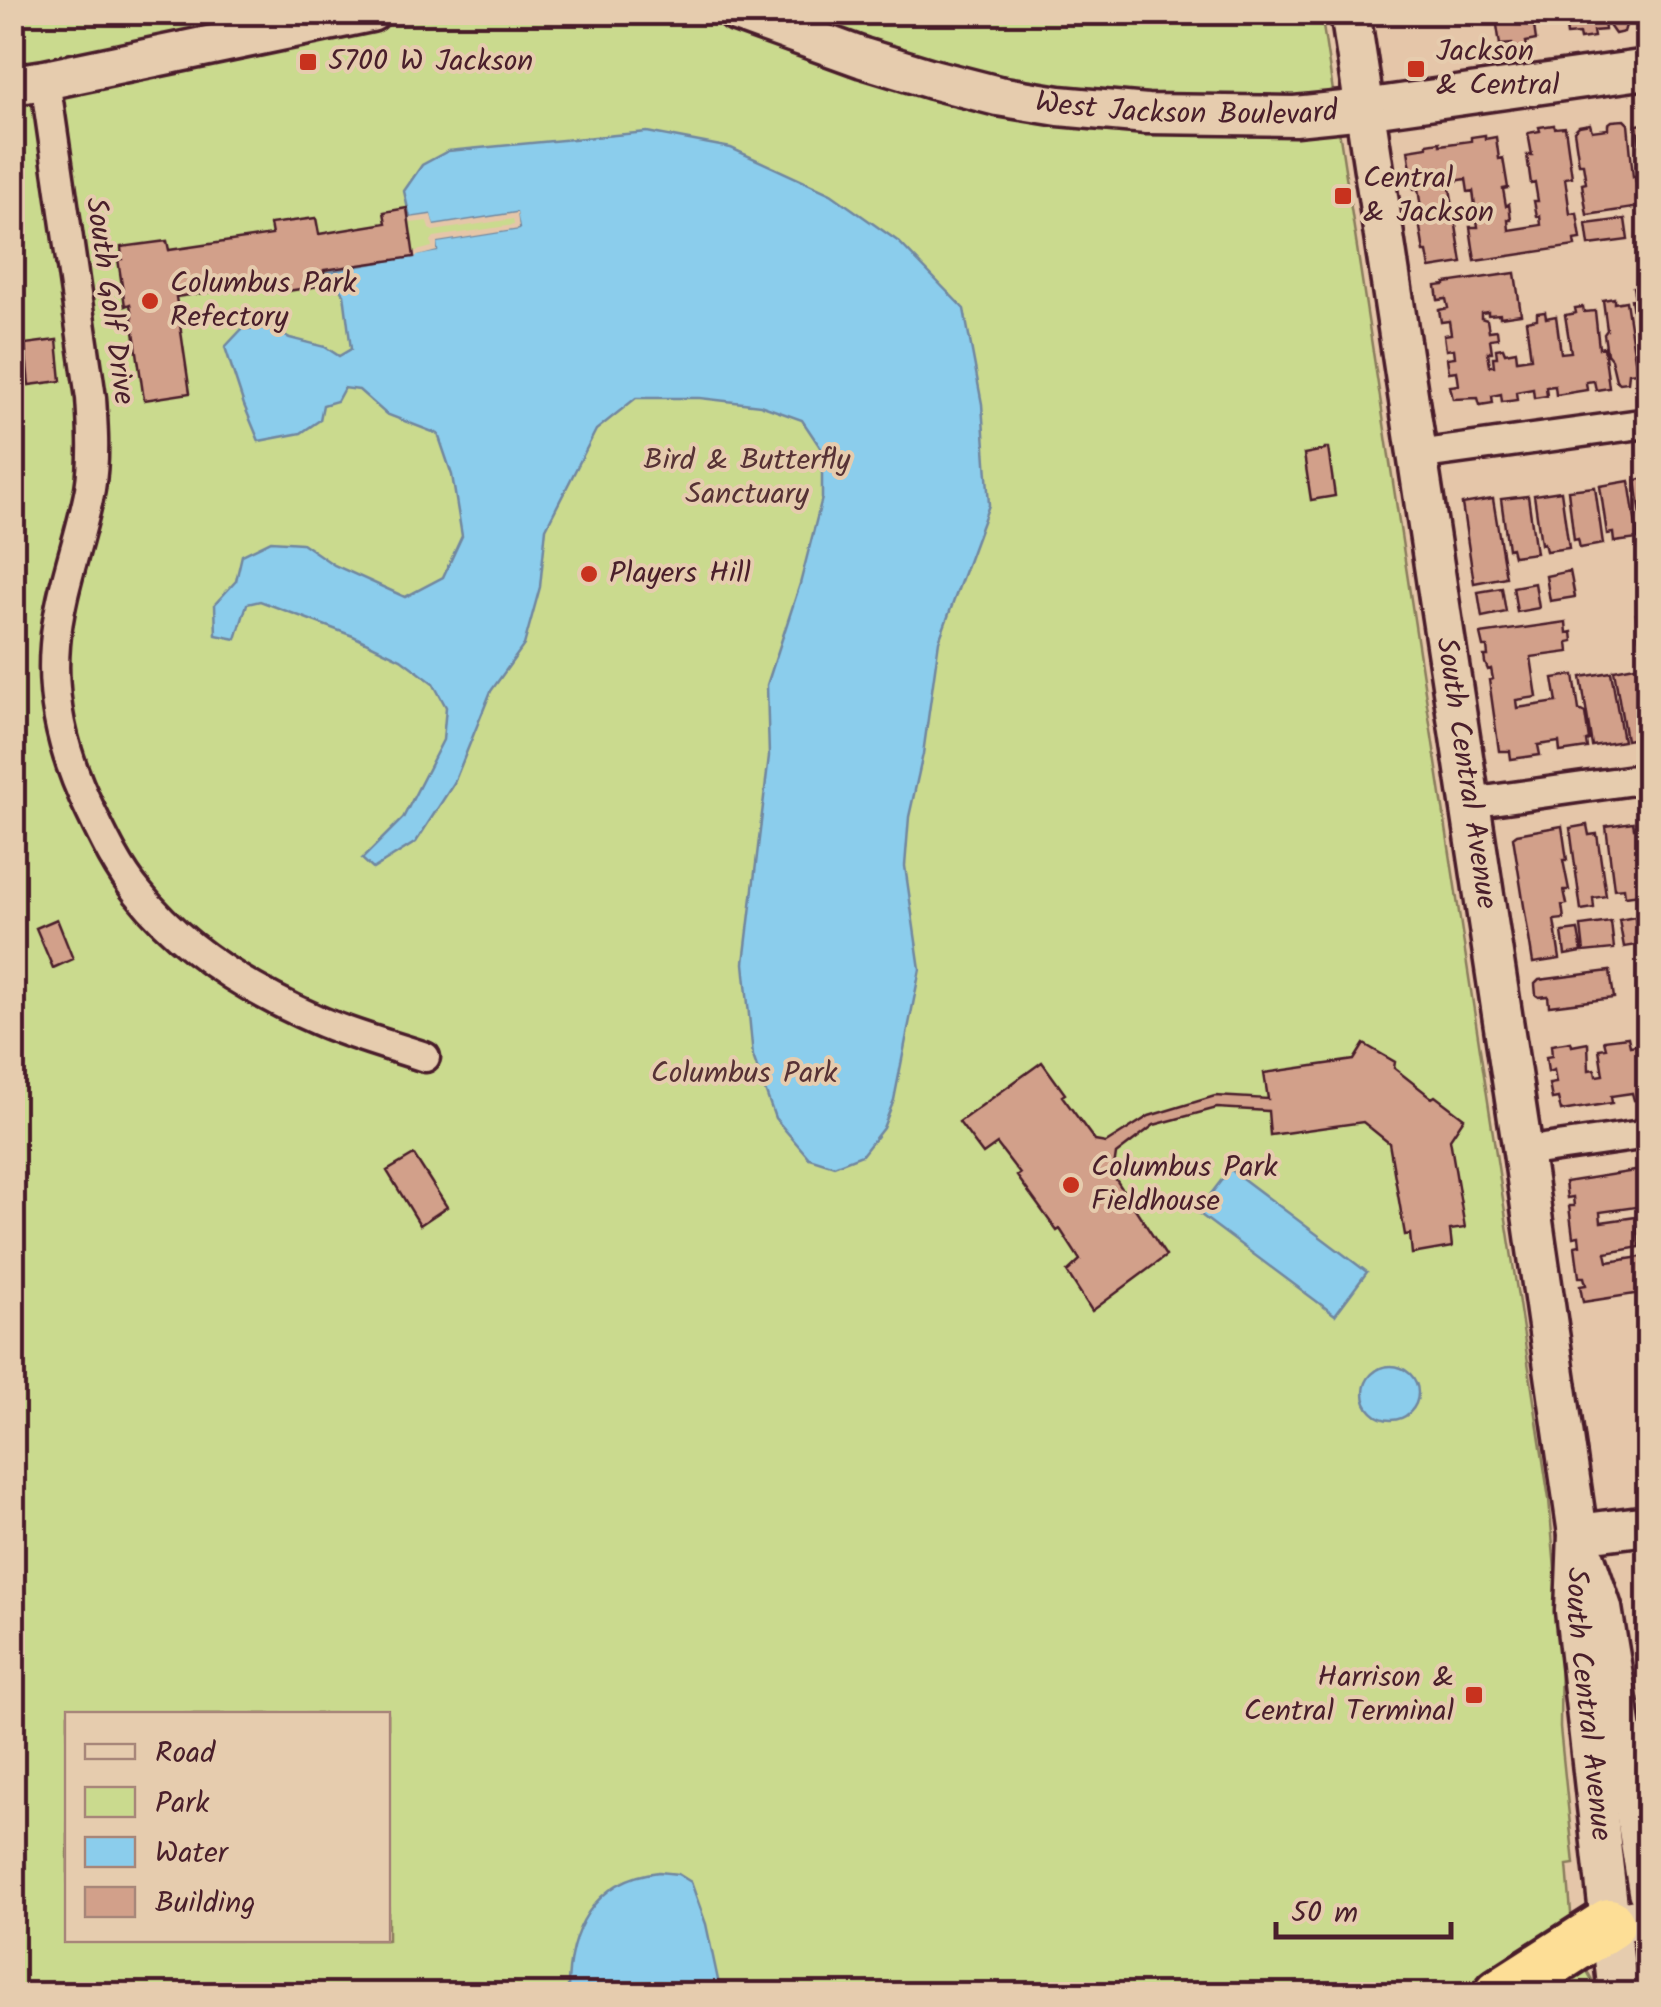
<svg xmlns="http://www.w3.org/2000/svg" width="1661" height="2007" viewBox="0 0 1661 2007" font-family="Kalam,sans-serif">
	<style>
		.green { fill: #cada8e; stroke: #8a7c5c; stroke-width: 2.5; fill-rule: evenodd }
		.water { fill: #8bcdec; stroke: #71879f; stroke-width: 2.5 }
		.pier { fill: #e5c6a9 }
		.building { fill: #d2a08a; stroke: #4a1f2b; stroke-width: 2.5 }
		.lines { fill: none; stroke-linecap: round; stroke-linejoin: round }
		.street-casing { stroke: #4a1f2b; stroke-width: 35 }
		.secondary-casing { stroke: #4a1f2b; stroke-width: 45 }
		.highway-casing { stroke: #4a1f2b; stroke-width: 58 }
		.street { stroke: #e6ccae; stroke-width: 28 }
		.secondary { stroke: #e6ccae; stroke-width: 38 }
		.highway { stroke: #fdde96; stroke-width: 50 }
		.poi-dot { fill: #c8321e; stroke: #e6ccae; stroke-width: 4 }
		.labels { text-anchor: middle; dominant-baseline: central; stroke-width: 8; stroke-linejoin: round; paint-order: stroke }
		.poi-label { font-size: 30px; fill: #4a1f2b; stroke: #e6ccae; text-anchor: start }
		.street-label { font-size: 30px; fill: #4a1f2b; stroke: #e6ccae }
		.park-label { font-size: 30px; fill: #573235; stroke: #e6ccae }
	</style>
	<rect width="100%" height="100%" fill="#e5c6a9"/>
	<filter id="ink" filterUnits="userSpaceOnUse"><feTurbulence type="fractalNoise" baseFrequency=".01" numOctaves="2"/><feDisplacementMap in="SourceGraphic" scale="20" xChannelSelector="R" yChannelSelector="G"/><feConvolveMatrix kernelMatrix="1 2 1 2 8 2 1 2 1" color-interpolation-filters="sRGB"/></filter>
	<g filter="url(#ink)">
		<path class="green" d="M12,13H1321L1549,1499L1561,1640L1560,1728L1574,1864L1567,1865L1572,1925L1546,1950L1471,1994H13ZM68,1714H388V1940H68Z
			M1582,1962L1592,1980L1594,1994H1525Z"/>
		<path class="water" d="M647,132L731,148L831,194L899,242L964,309L982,404L989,505L939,641L923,754L909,817L905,866L920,969L894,1100L883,1128L862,1155L834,1166L809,1158L775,1118L753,1056L744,963L769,756L767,685L800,584L822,498V450L802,420L760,405L700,398H636L596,430L546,528L540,587L524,645L491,691L454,783L416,842L373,869L362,859L403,818L443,740L446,707L433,683L401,659L353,636L260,601L247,604L236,639L216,635L215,604L236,581L242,555L271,541L302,543L334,565L405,597L443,577L462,536L452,475L438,434L386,414L359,390L344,388L337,401L323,405L320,420L301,433L259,441L244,405L225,347L242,329L267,328L290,338L325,347L339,356L351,349L344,294L327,272L437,251L436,242L519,229L516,213L433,226L430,215L410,218L404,191L422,165L448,151Z
			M1230,1169L1367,1272L1335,1315L1197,1212Z
			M1364 1393a27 27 0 1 1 54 0a27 27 0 1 1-54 0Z
			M659,1872L678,1874L691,1882L706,1924L721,1994H568C567,1932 593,1879 659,1872Z"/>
		<path class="pier" d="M517,213L519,229L437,242V251L414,257L413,252L432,247L431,241L434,237L514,225L513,219L433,231L429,229L427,221L411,223L410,218L431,215L434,226Z"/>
		<path class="building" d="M1495,12H1532L1536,40L1526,42L1527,47L1512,49V44L1500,45Z
			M1564,12H1603L1605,30L1593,31L1594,37L1580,39L1579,34L1567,35Z
			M1607,12H1640L1642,20L1627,22L1624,32L1615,34L1610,27Z
			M1646,116H1648V194H1646L1637,125L1643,124V120Z
			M1624,120L1628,124L1633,177L1635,176L1640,207L1587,215L1582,184L1586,183L1583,164H1579L1574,131L1579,126L1590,124L1592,131L1608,129V124L1612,121Z
			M1554,125L1555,128L1565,127L1572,177L1565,178L1570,214L1577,213L1581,239L1574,240L1575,246L1475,261L1470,227H1478L1473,191L1468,192L1466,179L1449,182L1462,263L1430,268L1427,252H1424L1419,222H1423L1418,188L1414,189L1408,150L1427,147V144L1440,142V145L1471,141V137L1485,135V139L1496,137L1499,159L1503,158L1508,188L1503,189L1506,206L1509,204L1511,220H1508L1509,230L1541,225L1540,216H1537L1534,201H1538L1535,183L1531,184L1527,155H1532L1528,133L1540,131L1539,127Z
			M407,208L414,257L324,270L326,285L281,292L279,282L176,297L190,393L144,400L130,304L125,306L118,259H122L121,247L167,241L169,250L272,235L270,224L316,218L319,234L386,223L384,212Z
			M1625,219L1628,240L1589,245L1586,224Z
			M1515,273L1521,314L1500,317V314L1488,315V312L1481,313V318L1487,320L1489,331L1497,330L1498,338L1490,339L1492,352H1488L1490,366H1494L1493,357H1497L1496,349L1503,348L1505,353L1516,351L1517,360L1531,358L1526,321L1537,319V313L1545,312L1546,318L1556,316L1561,353L1571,352L1565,315L1576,313L1575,308L1583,307L1584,312L1595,311L1599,348L1604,347L1609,388L1596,390L1594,381L1586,382L1587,390L1556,395L1555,386L1546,387L1547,396L1534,398L1533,389L1516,392L1517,400L1502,402L1501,394L1492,396L1493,403L1480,405L1478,398L1453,399L1450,386L1459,385L1457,371L1449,372L1447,358L1455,357L1454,349L1446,350L1444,335L1451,334L1449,321L1441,322L1439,310L1448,308L1446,299L1438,300L1436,286L1445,285V283Z
			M1648,285V333L1636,334L1631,299L1635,298L1633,287Z
			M1614,298V303L1626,301L1637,372L1629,373L1628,382L1620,383L1616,380L1611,359L1607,354L1604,334L1607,330L1603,300Z
			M57,340L61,381L29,385L25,344Z
			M1325,448H1328L1335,496L1311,500L1304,454L1325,450Z
			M1648,478V537H1647L1646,529L1643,530L1636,480Z
			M1629,481L1638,539L1614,542L1613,533L1607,534L1600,486Z
			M1595,487L1603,544L1580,548L1578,539L1574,540L1568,490Z
			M1561,491L1569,548L1546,551L1544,543L1541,544L1534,495Z
			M1528,496L1536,553L1513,556L1511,548L1508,549L1501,499Z
			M1493,499L1506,577L1474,583L1462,504Z
			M1570,571L1575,597L1550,601L1546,576Z
			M1535,583L1539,608L1517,612L1513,587Z
			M1502,588L1506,612L1482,617L1478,592Z
			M1648,612V637L1639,638L1636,614Z
			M1566,622L1567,633L1572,632L1573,641L1568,642L1569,652L1531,657L1537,697L1516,700L1517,708L1557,702L1553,678L1574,675L1579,710L1585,713L1589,740L1586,741L1587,748L1560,752L1559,742L1538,745L1540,755L1511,759L1510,751H1499L1489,680L1493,679L1491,669L1488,670L1485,663L1484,656H1488L1487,647H1483L1480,634Z
			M1640,665L1648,714V736L1626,740L1614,670Z
			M1611,672L1623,741L1592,746L1581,677Z
			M1633,822L1634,828L1639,827L1648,893L1625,896L1624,888L1614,889L1606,826Z
			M1587,825L1589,835L1597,834L1606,896L1593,898L1594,908L1581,910L1570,828Z
			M1562,826L1567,860H1563L1569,890H1564L1567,904L1562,905L1564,919L1554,920L1560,959L1533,963L1513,837L1517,834Z
			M1643,826H1648V877Z
			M1635,917L1636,924H1640L1643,944L1624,947L1619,920Z
			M57,919L73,959L53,968L36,928Z
			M1611,922L1614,949L1584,952L1581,926Z
			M1578,930L1582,952L1565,955L1562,932Z
			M1610,971L1614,998L1549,1006L1548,996L1539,997L1536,995L1535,984L1539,980Z
			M1628,1037L1630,1046L1636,1045L1641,1070L1648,1068V1098L1634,1100L1632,1093L1611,1096L1612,1103L1561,1111L1558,1098L1552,1099L1549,1084L1556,1083L1554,1070L1548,1072L1546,1057L1552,1056L1551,1045L1571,1042L1572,1046L1588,1043L1589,1070L1595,1069L1596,1076L1603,1075L1599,1049L1606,1048L1604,1040Z
			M1364,1044L1395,1062L1394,1068L1432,1098L1435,1096L1464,1118L1450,1139L1465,1228L1450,1230L1452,1247L1412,1254L1410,1234L1405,1235L1389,1143L1363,1122L1270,1135L1268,1111L1217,1108L1154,1125L1116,1154L1113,1175L1166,1256L1092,1311L1067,1272L1080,1260L1060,1229L1057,1231L1017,1176L1020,1174L997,1144L983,1154L959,1122L1042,1062L1065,1094L1062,1096L1095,1141L1106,1143L1149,1116L1215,1096L1268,1099L1264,1073L1354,1060Z
			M414,1155L447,1207L420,1225L387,1171Z
			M1648,1169V1215V1208L1643,1206L1600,1212L1601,1222L1636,1217L1640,1247L1606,1253L1608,1262L1647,1256L1648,1292L1583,1302L1580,1286L1586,1285L1584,1277H1579L1575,1246L1580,1245L1579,1236L1573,1237L1569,1206H1574L1573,1197L1567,1198L1565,1182Z"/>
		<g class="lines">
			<defs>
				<path id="street" d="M45,80L91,398C93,429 95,459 90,489C80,542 59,592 55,645C50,704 66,762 92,814C105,841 119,870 138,893C183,950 251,991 317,1020C351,1035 389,1045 425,1057
					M1417,455L1648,423
					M1470,803L1648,778
					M1523,1152L1648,1134"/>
				<g id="secondary">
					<path id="s1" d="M736,12L863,58L932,79L998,96L1059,106L1147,114L1295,116L1364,109L1648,69"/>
					<path id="s2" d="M1350,12L1523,1152L1578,1534L1575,1611L1618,1994"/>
					<path d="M12,85L45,80L371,12"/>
					<path d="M1578,1534L1648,1525"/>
					<path d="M1586,1561L1602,1608L1648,1891"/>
					<path d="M1609,1924L1648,1917"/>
				</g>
				<path id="highway" d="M1500,1994L1609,1924"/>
			</defs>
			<use href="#street" class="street-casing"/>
			<use href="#secondary" class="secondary-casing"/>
			<use href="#highway" class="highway-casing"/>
			<use href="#street" class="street"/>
			<use href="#secondary" class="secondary"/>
			<use href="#highway" class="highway"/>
		</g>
	</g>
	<g class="poi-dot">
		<rect x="298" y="52" width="20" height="20" rx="5"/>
		<rect x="1406" y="59" width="20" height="20" rx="5"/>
		<rect x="1333" y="186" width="20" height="20" rx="5"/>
		<circle cx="150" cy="301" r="10"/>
		<circle cx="589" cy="574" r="10"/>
		<circle cx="1071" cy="1185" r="10"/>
		<rect x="1464" y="1685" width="20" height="20" rx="5"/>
	</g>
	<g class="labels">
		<g class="poi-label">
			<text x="1436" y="52">Jackson<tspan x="1436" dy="34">&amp; Central</tspan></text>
			<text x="328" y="62">5700 W Jackson</text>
			<text x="1363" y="179">Central<tspan x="1363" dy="34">&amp; Jackson</tspan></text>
			<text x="170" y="284">Columbus Park<tspan x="170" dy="34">Refectory</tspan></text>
			<text x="609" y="574">Players Hill</text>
			<text x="1091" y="1168">Columbus Park<tspan x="1091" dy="34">Fieldhouse</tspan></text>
			<text x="1454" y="1678" text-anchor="end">Harrison &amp;<tspan x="1454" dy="34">Central Terminal</tspan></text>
		</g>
		<g class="street-label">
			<text stroke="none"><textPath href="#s1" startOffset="465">West Jackson Boulevard</textPath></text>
			<text transform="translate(109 301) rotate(82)">South Golf Drive</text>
			<text stroke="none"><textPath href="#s2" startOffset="770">South Central Avenue</textPath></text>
			<text stroke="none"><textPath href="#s2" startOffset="1710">South Central Avenue</textPath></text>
		</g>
		<g class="park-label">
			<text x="747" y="461">Bird &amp; Butterfly<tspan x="747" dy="34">Sanctuary</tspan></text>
			<text x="744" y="1074">Columbus Park</text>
		</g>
	</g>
	<rect width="1661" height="2007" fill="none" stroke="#e6ccae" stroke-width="50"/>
	<rect x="25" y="25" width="1611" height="1957" fill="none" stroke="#4a1f2b" stroke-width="4" filter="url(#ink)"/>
	<rect x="65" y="1712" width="325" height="230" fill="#e6ccae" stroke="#a8877a" stroke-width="2.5"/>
	<rect x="85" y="1744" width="50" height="15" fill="#e6ccae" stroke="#a8877a" stroke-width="2.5"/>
	<text x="155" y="1762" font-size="30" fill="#4a1f2b">Road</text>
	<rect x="85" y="1787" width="50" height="30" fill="#cada8e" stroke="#a8877a" stroke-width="2.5"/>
	<text x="155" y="1812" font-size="30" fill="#4a1f2b">Park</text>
	<rect x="85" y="1837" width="50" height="30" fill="#8bcdec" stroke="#a8877a" stroke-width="2.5"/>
	<text x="155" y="1862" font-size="30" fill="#4a1f2b">Water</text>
	<rect x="85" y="1887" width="50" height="30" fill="#d2a08a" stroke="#a8877a" stroke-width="2.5"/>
	<text x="155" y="1912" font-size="30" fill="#4a1f2b">Building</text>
	<path d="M1276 1922v15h175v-15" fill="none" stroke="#4a1f2b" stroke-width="5"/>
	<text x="1291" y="1922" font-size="30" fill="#4a1f2b" stroke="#e6ccae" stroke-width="8" paint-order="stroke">50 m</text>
</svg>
